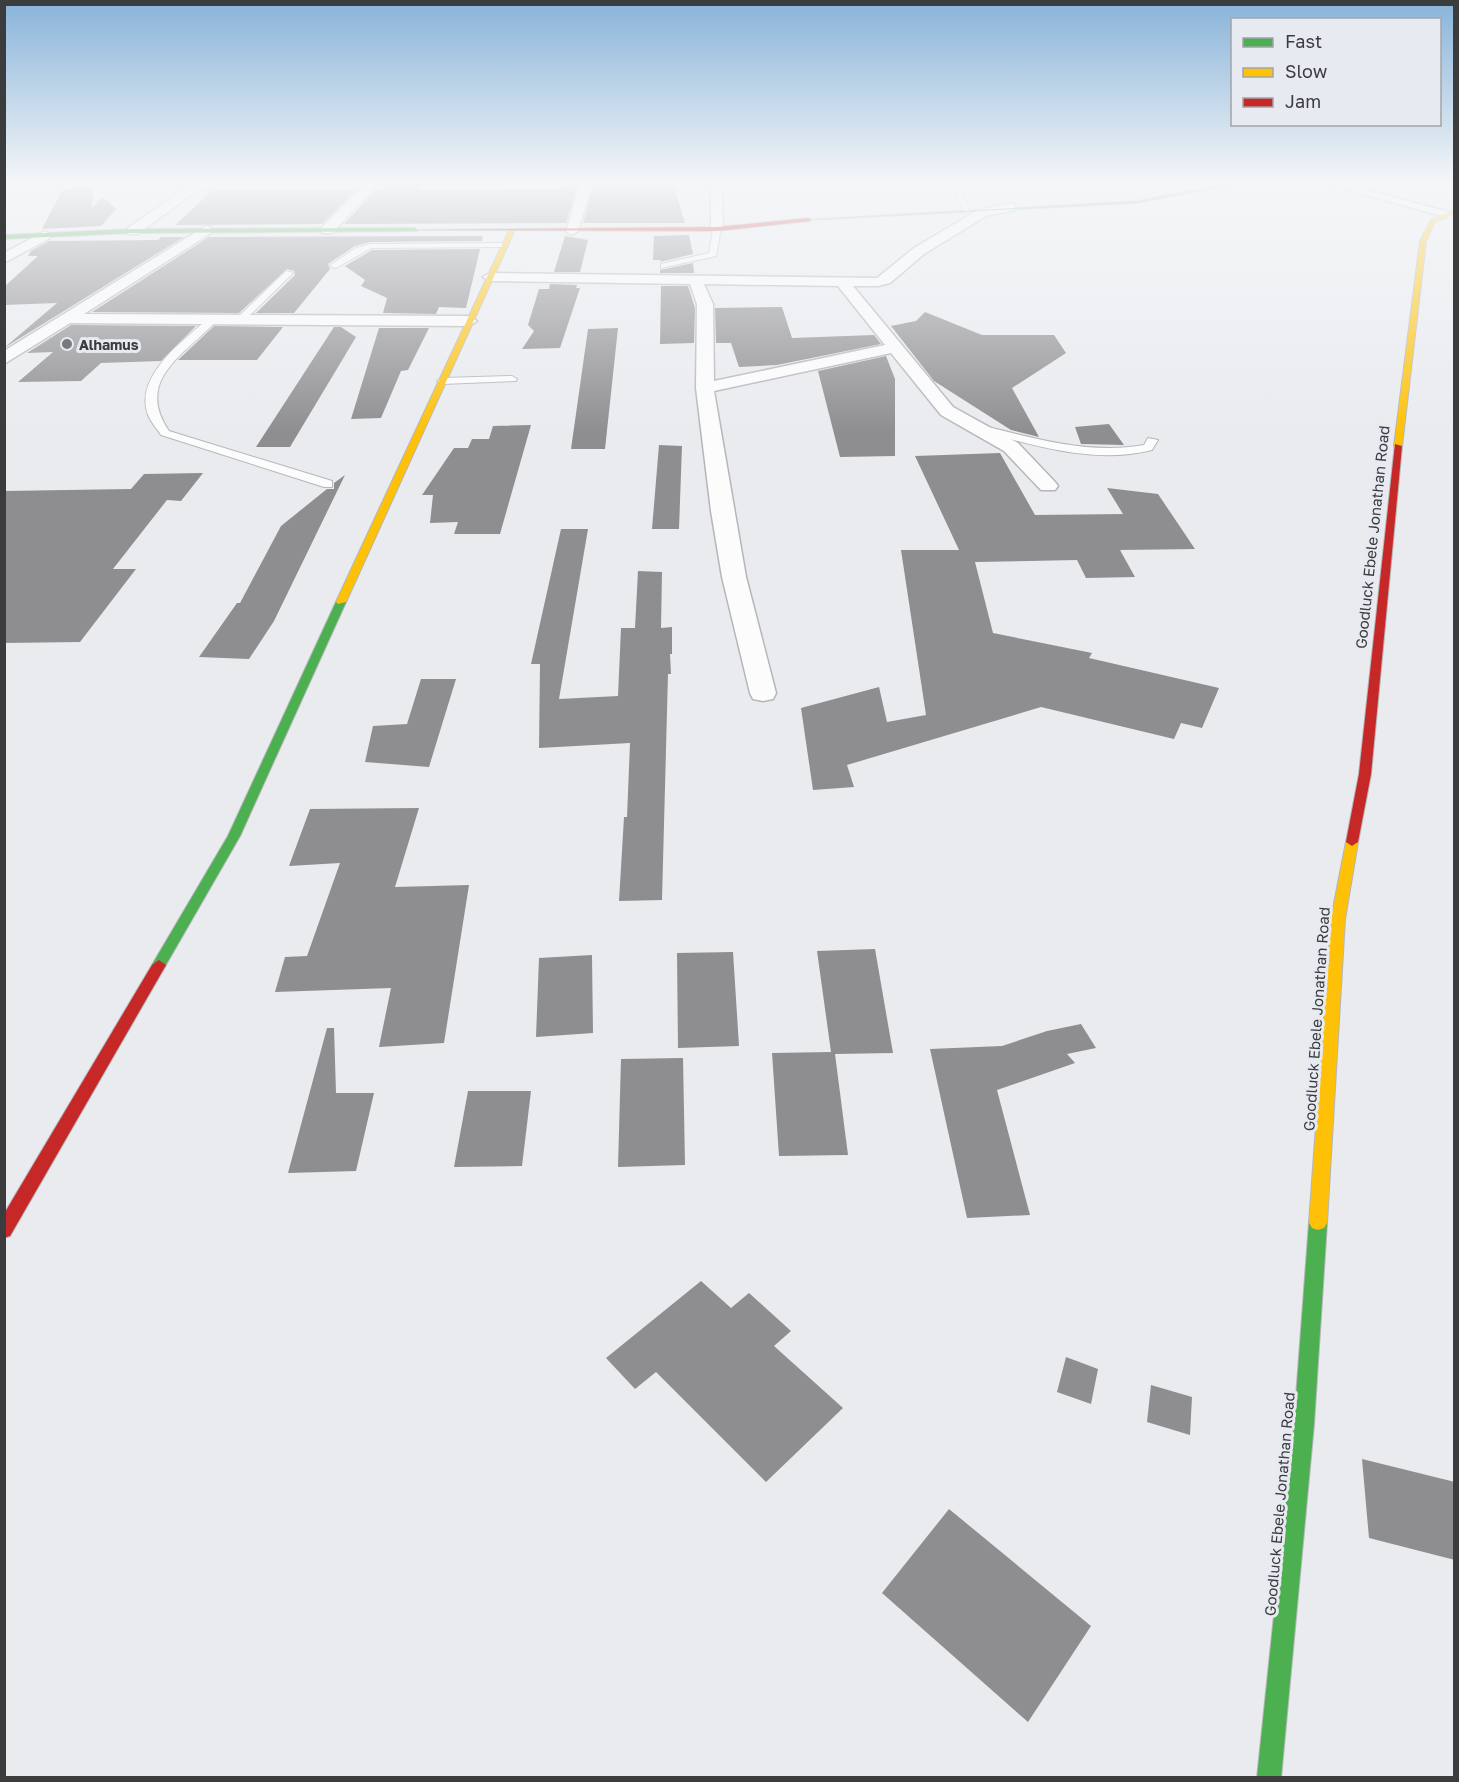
<svg xmlns="http://www.w3.org/2000/svg" width="1459" height="1782" viewBox="0 0 1459 1782" font-family="'Golos Text',sans-serif">
	<style>
		.building { fill: #8e8e90 }
		.lines { fill: none; stroke-linecap: round; stroke-linejoin: round }
		.lane-casing { stroke: #b4b6b9; stroke-width: 2 }
		.street-casing { stroke: #b4b6b9; stroke-width: 3 }
		.fast-casing { stroke: #b4b6b9; stroke-width: 2 }
		.slow-casing { stroke: #b4b6b9; stroke-width: 2 }
		.jam-casing { stroke: #b4b6b9; stroke-width: 2 }
		.lane { fill: #fcfcfd; fill-rule: evenodd }
		.street { fill: #fcfcfd; fill-rule: evenodd }
		.fast { fill: #4caf50; fill-rule: evenodd }
		.slow { fill: #ffc107; fill-rule: evenodd }
		.jam { fill: #c62828; fill-rule: evenodd }
		.poi-dot { fill: #77797c; stroke: #e7eaf1; stroke-width: 2 }
		.labels { text-anchor: middle; dominant-baseline: central; stroke-width: 6; stroke-linejoin: round; paint-order: stroke }
		.far-poi-label { font-size: 14px; font-weight: bold; fill: #3a3c3e; stroke: #e7eaf1; text-anchor: start }
		.street-label { font-size: 15px; fill: #3a3c3e; stroke: #e7eaf1 }
	</style>
	<rect width="100%" height="100%" fill="#e9ebef"/>
	<path class="building" d="M387,184H421L417,190L566,189L568,184H578L566,223L344,224L376,190H382Z
		M594,184H673L685,223H583Z
		M93,187L92,208L103,197L116,209L101,226L42,229L63,189Z
		M212,191H355L322,224L175,225Z
		M689,235L693,254L660,262L661,260H653L654,236Z
		M483,236L482,241L370,242L355,246L328,264L330,269L294,313H256L295,275L294,271L287,269L239,313L92,312L209,237Z
		M565,236L588,240L580,272H554Z
		M161,237H184L4,348L57,303L4,305V287L38,256H28L31,251L49,241L158,240Z
		M480,249L466,308L439,307L436,314L383,313L387,298L361,286L365,280L345,266L372,250Z
		M693,263L694,273H660V270Z
		M550,284L577,285L576,288H580L560,348L522,349L534,331L528,325L539,289H549Z
		M661,286H688L695,308L694,343L660,344Z
		M782,307L792,338L874,335L881,344L777,365L739,367L731,343H716L715,308Z
		M925,312L982,335H1054L1066,353L1012,388L1039,437L1011,430L934,381L891,326L916,321Z
		M71,325L196,326L161,361L101,363L81,381L18,382L53,352L27,353Z
		M214,326L283,327L257,360H178Z
		M334,327H341L356,337L290,447H256Z
		M379,328H429L408,370L401,371L381,418L351,419Z
		M618,328L605,449H571L588,329Z
		M886,356L895,379V456L840,457L818,371Z
		M1109,424L1124,445L1081,444L1075,427Z
		M531,425L500,534H454L458,522L430,523L433,495H422L454,448H468L472,439H489L493,426Z
		M659,445L682,446L679,529H652Z
		M1000,453L1035,515L1123,514L1107,488L1158,494L1195,549L1120,550L1135,577L1086,578L1077,560L975,562L993,633L1092,653L1089,658L1219,688L1202,728L1181,723L1174,739L1041,707L847,765L854,787L813,790L801,708L879,687L887,722L926,715L901,550H959L915,456Z
		M203,473L181,501L167,500L113,569H136L80,642L4,643V491L131,489L144,474Z
		M345,475L274,621L249,659L199,657L237,603H240L281,526L327,489H334V483Z
		M561,529H588L559,699L618,696L621,628H635L638,571L662,572L661,628L672,627V654H670L671,674H668L662,900L619,901L624,817H627L630,743L539,748L540,664H531Z
		M421,679H456L429,767L365,762L373,726L407,724Z
		M419,808L395,887L469,885L444,1043L379,1047L391,988L275,992L285,957L307,956L340,863L289,866L310,809Z
		M875,949L893,1053L835,1054L848,1155L779,1156L772,1053L831,1052L817,951Z
		M733,952L739,1046L678,1048L677,953Z
		M592,955L593,1033L536,1037L539,958Z
		M1081,1024L1096,1048L1067,1054L1075,1063L997,1090L1030,1215L967,1218L930,1049L1002,1046L1047,1031Z
		M327,1028H334L336,1093H374L356,1171L288,1173Z
		M683,1058L685,1165L618,1167L621,1059Z
		M468,1091H531L522,1166L454,1167Z
		M701,1281L731,1308L749,1293L791,1331L774,1346L843,1408L766,1482L656,1372L635,1389L606,1358Z
		M1066,1357L1098,1369L1091,1404L1057,1392Z
		M1151,1385L1192,1397L1190,1435L1147,1422Z
		M1362,1459L1455,1482V1560L1369,1538Z
		M949,1509L1091,1626L1028,1722L882,1593Z"/>
	<g class="lines">
		<defs>
			<path id="lane" d="M951,184H957L970,211H964Z
				M717,227L721,229L716,256L661,268V264L709,253L713,229Z
				M505,243L508,247L371,248L336,268L329,266L356,248L370,244Z
				M286,271L293,273L245,320H239V316Z
				M211,316L219,318C188,353 133,378 169,431L332,481V487H324L161,435C157,429 151,422 148,415C133,375 186,339 211,316Z
				M512,376L517,379L516,381L442,384L437,381L442,378Z
				M980,425C1034,438 1088,455 1144,445L1148,438L1158,440L1152,450C1093,465 1034,445 976,430V426Z"/>
			<path id="street" d="M192,184H378L332,233H322V227L360,189H199L138,234H128V228Z
				M580,184H592L578,231L572,235L566,231Z
				M711,184H722L723,229L717,233L711,229Z
				M1326,184H1344L1452,213L1446,217Z
				M1011,203L1015,204V210L986,216L924,254L890,283L878,286H853L953,407L1018,443L1055,482L1058,486L1055,490H1041L1004,451L941,415L891,353L714,391L746,577L776,693L773,699L763,701L753,699L750,693L722,577L711,511L696,388L697,304L690,284L490,281L483,277L490,273L877,278L914,248L978,210ZM704,284L838,286L885,345L714,381L713,304Z
				M206,226L211,227V233L84,314L469,316L477,321L469,326L70,323L4,364V351Z
				M45,231L51,235L50,238L4,263V253Z"/>
			<path id="fast" d="M1228,184H1235L1137,203L806,220L1137,201Z
				M415,228L417,231L133,233L4,239V235L133,229Z
				M341,599L346,602L240,836L164,968H154L152,965L228,836L336,602Z
				M1318,1216L1324,1218L1327,1223L1314,1424L1281,1778H1257L1294,1424L1309,1223L1312,1218Z"/>
			<path id="slow" d="M1454,210V213L1435,222L1426,241L1402,446L1398,448L1394,446L1420,241L1431,220Z
				M511,230L514,232L346,602L338,604L336,602L508,232Z
				M1352,838L1358,842L1345,919L1327,1223L1324,1228L1318,1230L1312,1228L1309,1223L1331,919L1346,842Z"/>
			<path id="jam" d="M809,218L811,221L717,231L412,230L717,227Z
				M1395,444L1402,446L1371,774L1358,842L1352,846L1346,842L1359,774Z
				M159,960L166,965L10,1236L4,1238V1214L152,965Z"/>
		</defs>
		<use href="#lane" class="lane-casing"/>
		<use href="#street" class="street-casing"/>
		<use href="#fast" class="fast-casing"/>
		<use href="#slow" class="slow-casing"/>
		<use href="#jam" class="jam-casing"/>
		<use href="#lane" class="lane"/>
		<use href="#street" class="street"/>
		<use href="#fast" class="fast"/>
		<use href="#slow" class="slow"/>
		<use href="#jam" class="jam"/>
	</g>
	<linearGradient id="sky" x2="0" y2="1"><stop stop-color="#88b3d9"/><stop offset="0.42" stop-color="#f5f6f8"/><stop offset="1" stop-color="#f5f6f8" stop-opacity="0"/></linearGradient>
	<rect width="1459" height="433" fill="url(#sky)"/>
	<circle class="poi-dot" cx="67" cy="344" r="6"/>
	<g class="labels">
		<g class="far-poi-label">
			<text x="79" y="344">Alhamus</text>
		</g>
		<g class="street-label">
			<text transform="translate(1372 537) rotate(-84)">Goodluck Ebele Jonathan Road</text>
			<text transform="translate(1316 1019) rotate(-86)">Goodluck Ebele Jonathan Road</text>
			<text transform="translate(1279 1504) rotate(-85)">Goodluck Ebele Jonathan Road</text>
		</g>
	</g>
	<rect width="1459" height="1782" fill="none" stroke="#3a3c3e" stroke-width="12"/>
	<rect x="1231" y="18" width="210" height="108" fill="#e7eaf1" stroke="#a2a4a9" stroke-width="1.5"/>
	<rect x="1243" y="38" width="30" height="9" fill="#4caf50" stroke="#a2a4a9" stroke-width="1.5"/>
	<text x="1285" y="48" font-size="18" fill="#3a3c3e">Fast</text>
	<rect x="1243" y="68" width="30" height="9" fill="#ffc107" stroke="#a2a4a9" stroke-width="1.5"/>
	<text x="1285" y="78" font-size="18" fill="#3a3c3e">Slow</text>
	<rect x="1243" y="98" width="30" height="9" fill="#c62828" stroke="#a2a4a9" stroke-width="1.5"/>
	<text x="1285" y="108" font-size="18" fill="#3a3c3e">Jam</text>
</svg>
